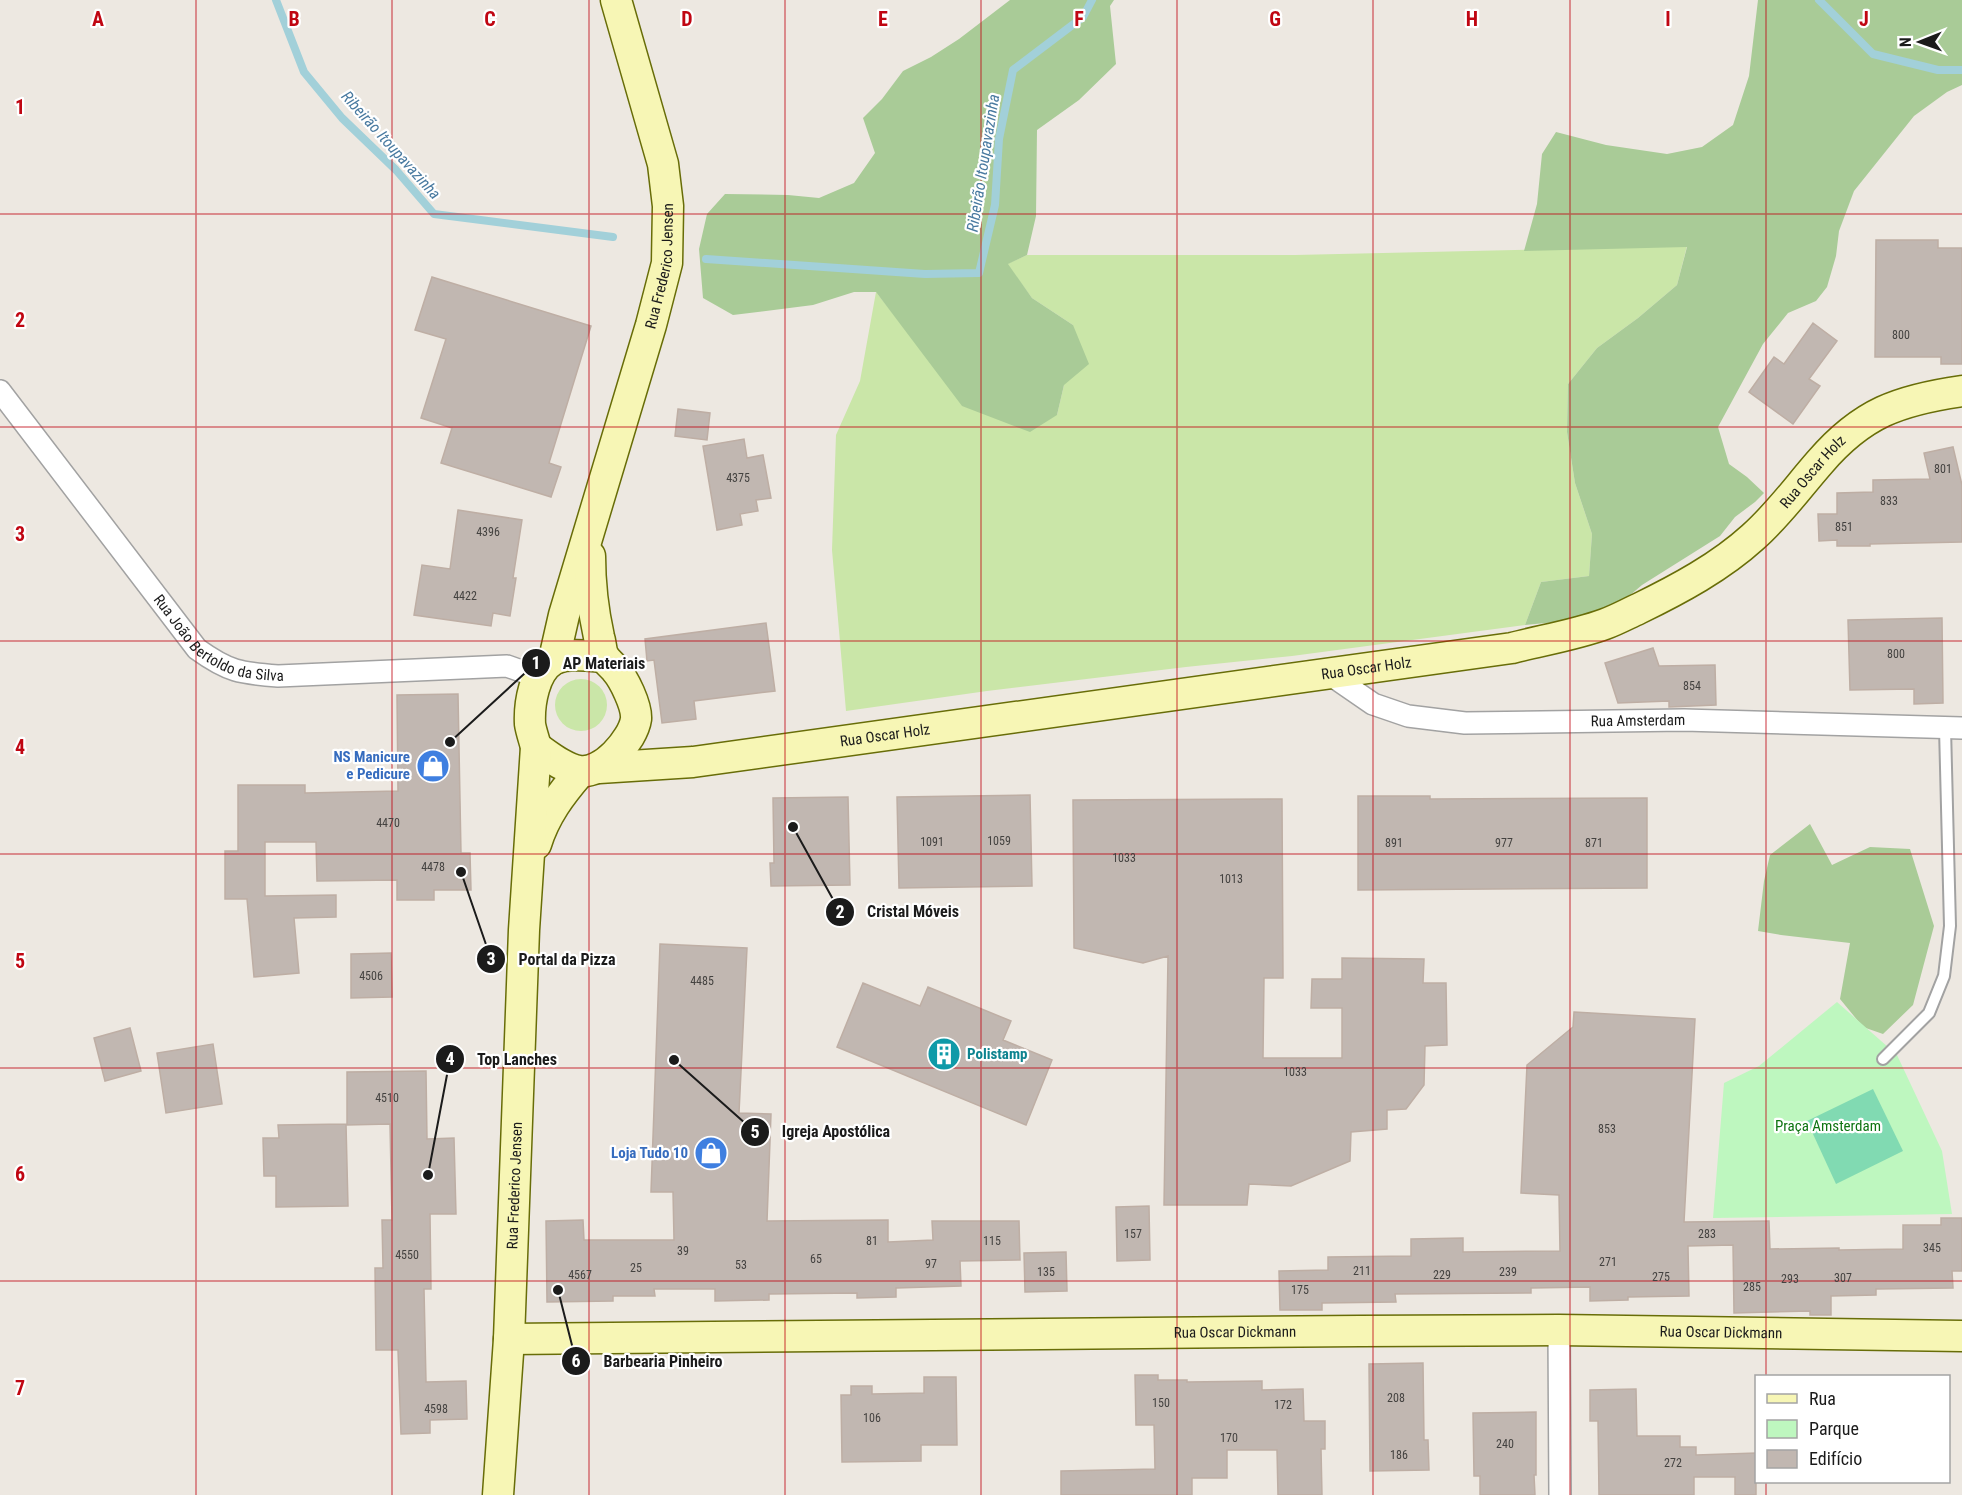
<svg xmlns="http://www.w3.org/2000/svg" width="1962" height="1495" viewBox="0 0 1962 1495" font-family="'Roboto Condensed',sans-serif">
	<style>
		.grass { fill: #cae6a8 }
		.forest { fill: #a9cb97 }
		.park { fill: #bef7bf }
		.pitch { fill: #81dab2 }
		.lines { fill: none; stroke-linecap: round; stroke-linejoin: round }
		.stream { stroke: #a2d0d9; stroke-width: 8 }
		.building { fill: #c1b7b1; stroke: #beaea4; stroke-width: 1.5 }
		.lane-casing { stroke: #a2a2a2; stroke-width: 14 }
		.street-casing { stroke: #a2a2a2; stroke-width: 24 }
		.secondary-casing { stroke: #686d08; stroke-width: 33 }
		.lane { stroke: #fff; stroke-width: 10 }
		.street { stroke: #fff; stroke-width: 21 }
		.secondary { stroke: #f7f6b5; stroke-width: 30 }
		.grid { fill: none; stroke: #c00612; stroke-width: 1.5; stroke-opacity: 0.55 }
		.labels { text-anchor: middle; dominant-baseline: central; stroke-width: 4.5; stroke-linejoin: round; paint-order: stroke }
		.number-label { font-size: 12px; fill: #444240 }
		.street-label { font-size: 15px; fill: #1b1b1b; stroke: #fff }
		.shop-label { font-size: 15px; font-weight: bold; fill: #366cbe; stroke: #fff; text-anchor: end }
		.culture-label { font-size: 15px; font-weight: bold; fill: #0d838f; stroke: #fff; text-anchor: start }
		.park-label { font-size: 15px; fill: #0e7411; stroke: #fff }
		.water-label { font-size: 16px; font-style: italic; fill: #497aa0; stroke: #fff }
		.grid-label { font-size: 20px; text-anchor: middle; font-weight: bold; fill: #c00612; stroke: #fff; stroke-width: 4.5; stroke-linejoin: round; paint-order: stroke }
		.leader { fill: none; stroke: #1b1b1b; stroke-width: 2 }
		.callout-dot { fill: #1b1b1b; stroke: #fff; stroke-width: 2 }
		.mark-label { font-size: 18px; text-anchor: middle; font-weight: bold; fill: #fff }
		.callout-label { font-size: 16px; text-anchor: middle; font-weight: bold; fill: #1b1b1b; stroke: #fff; stroke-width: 4.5; stroke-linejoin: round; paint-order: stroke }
	</style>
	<rect width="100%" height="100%" fill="#ede8e1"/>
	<path class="grass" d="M1687,246L1677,285L1638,318L1597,348L1568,384L1567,432L1575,483L1592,534L1589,576L1541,582L1525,625L1292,656L1186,667L987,691L846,711L832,550L836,435L860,381L876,292L905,329L1057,415L1064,385L1073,325L1032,298L1007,264L1027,255H1295Z
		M555 705a26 26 0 1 1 52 0a26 26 0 1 1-52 0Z"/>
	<path class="forest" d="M1010,0H1114L1110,6L1116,64L1079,100L1037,130L1036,216L1027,255L1008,264L1032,298L1073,325L1089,364L1064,385L1057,415L1030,432L962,406L876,292H854L813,305L733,315L703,298L699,249L707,214L725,194L788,195L819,198L854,183L875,153L863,118L882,99L903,71L931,57L959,39Z
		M1758,0H1962V85L1947,92L1914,116L1854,191L1839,231L1836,256L1827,287L1816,301L1788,313L1763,344L1718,427L1729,464L1747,477L1764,493L1755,502L1735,517L1720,536L1642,585L1622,602L1586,619L1525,625L1541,582L1589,576L1592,534L1575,483L1567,432L1568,384L1597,348L1638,318L1677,285L1687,247L1524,251L1537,204L1542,154L1556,132L1606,145L1667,154L1702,147L1733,125L1749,76Z
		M1810,824L1832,865L1870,847L1910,849L1934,926L1913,1005L1883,1034L1863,1027L1840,999L1850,943L1781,935L1758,931L1764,881L1770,855Z"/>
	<path class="park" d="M1837,1002L1897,1055L1942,1151L1952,1214L1713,1218L1724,1083L1759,1066Z"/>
	<path class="pitch" d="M1873,1089L1903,1151L1836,1184L1807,1121Z"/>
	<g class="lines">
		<path class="stream" d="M276,0L304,72L342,118L396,170L434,214L613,237
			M1819,0L1873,54L1938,70H1962
			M706,259L925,274L979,273L995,205L999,139L1013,70L1083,17L1092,0"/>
	</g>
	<path class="building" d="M1876,240H1938V248H1962V364H1941V357H1875Z
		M432,277L591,326L549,463L561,467L551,497L441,463L452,428L421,418L446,339L415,330Z
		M1813,323L1837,341L1809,379L1820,386L1793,424L1749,392L1774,357L1784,364Z
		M678,409L710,413L707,440L675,436Z
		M744,439L747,458L763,455L771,498L756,500L758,511L740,514L742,525L717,530L703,446Z
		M1953,447L1962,485V542L1870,544V546H1837V540L1819,541L1818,514H1837V493L1873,492V480L1930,479L1924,453Z
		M458,510L522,520L513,578H516L510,616L493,613L491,626L414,615L422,565L450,569Z
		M1942,618L1943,703L1914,704V689L1850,690L1848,620Z
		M766,623L775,691L694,701L696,719L662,723L654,660L647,661L645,639Z
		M1653,648L1659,666L1715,665L1716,705L1669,707V701L1618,703L1605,663Z
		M458,694L461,853H470L471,890H434V900H397V880L317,881L316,842H265V896L336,895V917L294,918L299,973L254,977L247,899H225V851H238V785H305V793L398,791L397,695Z
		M1030,795L1032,886L899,888L897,797Z
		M1358,796H1430V799L1647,798V888L1358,890Z
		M848,797L850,885L771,886L770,863H774L773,798Z
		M1282,799L1283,978H1264L1263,1058H1342V1008H1311L1312,979H1342V958L1424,959L1423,983H1446L1447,1045L1425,1046L1424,1085L1406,1109L1387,1110V1129L1351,1132L1350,1161L1291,1186L1249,1184L1247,1205H1164L1168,956L1143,963L1074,948L1073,800Z
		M660,944L747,948L739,1113L771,1114L767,1221L888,1220V1242L933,1240L932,1221H1019L1020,1260L960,1261L961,1286L896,1288V1297L857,1298V1293L769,1294V1300L715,1301V1289H654L655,1296H613V1301L547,1302L546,1221L583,1220L584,1240H674L673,1192H651Z
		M391,953L392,997L351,998V954Z
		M863,983L920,1006L928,987L1011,1021L1003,1040L1052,1060L1026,1125L837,1047Z
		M1574,1012L1695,1019L1684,1222L1769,1221L1770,1249L1839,1248V1250L1903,1249V1225H1941V1218H1962V1271H1952L1953,1288L1876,1289V1295L1831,1296V1315H1810V1311L1734,1313L1733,1245L1688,1246L1689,1296L1628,1297V1300L1590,1301V1287L1531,1288V1293L1395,1294L1396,1302L1322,1303V1310H1280L1279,1271L1328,1270V1257L1411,1256V1239L1463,1238V1252L1560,1251L1559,1195L1521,1193L1527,1065L1573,1027Z
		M130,1028L141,1071L105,1081L94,1038Z
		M213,1044L222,1104L166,1113L157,1053Z
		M426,1071L427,1139L454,1138L456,1214H430L431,1289H424L426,1382L466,1381L467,1419L430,1420V1433L401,1434L398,1350H376L375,1268H383L382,1220H392L390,1124L347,1125V1072Z
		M346,1124L348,1206L276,1207V1176H264L263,1138H279L278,1125Z
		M1149,1206L1150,1260L1117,1261L1116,1207Z
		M1066,1252L1067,1291L1025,1292L1024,1253Z
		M1423,1363L1424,1440H1428L1429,1470L1370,1471L1369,1364Z
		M1135,1375H1158V1380H1187V1382L1262,1381V1390L1303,1389L1304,1421H1325V1449H1321L1322,1495H1278L1277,1450H1227V1478H1192V1495H1061V1471L1155,1469L1154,1425H1136Z
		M924,1377H956L957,1445H921V1461L842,1462L841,1395H851V1386H872V1394L924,1393Z
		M1636,1389L1637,1436H1680V1447H1696V1455L1756,1453V1495H1735V1477H1694V1495H1599L1598,1421H1590V1390Z
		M1536,1412V1475H1534L1535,1495H1480V1476H1474L1473,1413Z"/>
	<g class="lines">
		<defs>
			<path id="lane" d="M1883,1059L1929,1013L1944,976L1950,926L1945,728"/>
			<g id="street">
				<path id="s1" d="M0,391L197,649C229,672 240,673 278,676L507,666L538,677"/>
				<path id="s2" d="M1328,673L1373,704L1408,716L1465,723L1684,720L1962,728"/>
				<path d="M1559,1330L1560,1495"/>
			</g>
			<g id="secondary">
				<path id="s3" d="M554,659L564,615L651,325L667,263L668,206L663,164L616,0"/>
				<path d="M536,747C549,756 563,768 579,771C602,775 633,740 636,719C637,706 624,679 615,669C611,664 606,661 603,655C601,650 601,643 599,637C593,610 590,584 590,556"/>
				<path id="s4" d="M599,768L693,762L1512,648C1543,640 1575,635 1605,624C1616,620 1627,614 1638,609C1679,589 1720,567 1753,537C1779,514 1798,487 1820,462C1862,413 1899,400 1962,391"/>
				<path d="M536,844C545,815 561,794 580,772"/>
				<path id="s5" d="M509,1339L1360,1331L1559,1330L1962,1336"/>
				<path id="s6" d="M498,1495L509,1339L524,930L536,747C534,739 531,731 530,724C529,704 534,671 553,660C567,652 589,656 604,657"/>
			</g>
		</defs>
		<use href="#lane" class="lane-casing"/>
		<use href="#street" class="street-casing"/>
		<use href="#secondary" class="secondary-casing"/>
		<use href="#lane" class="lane"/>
		<use href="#street" class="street"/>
		<use href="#secondary" class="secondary"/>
	</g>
	<path class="grid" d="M196,0V1495M392,0V1495M589,0V1495M785,0V1495M981,0V1495M1177,0V1495M1373,0V1495M1570,0V1495M1766,0V1376M0,214H1962M0,427H1962M0,641H1962M0,854H1962M0,1068H1962M0,1281H1962M1766,1482V1495"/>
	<defs>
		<symbol id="shop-disc" viewBox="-11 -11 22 22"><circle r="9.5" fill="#3f7fe0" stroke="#fff"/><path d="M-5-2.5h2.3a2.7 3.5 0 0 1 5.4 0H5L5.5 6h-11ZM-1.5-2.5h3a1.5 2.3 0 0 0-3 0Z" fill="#fff"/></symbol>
		<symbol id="building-disc" viewBox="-11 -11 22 22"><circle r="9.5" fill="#0f9aa8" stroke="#fff"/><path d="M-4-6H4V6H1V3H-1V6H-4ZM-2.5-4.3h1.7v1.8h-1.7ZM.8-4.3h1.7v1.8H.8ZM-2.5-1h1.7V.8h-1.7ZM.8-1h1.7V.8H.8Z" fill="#fff"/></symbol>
	</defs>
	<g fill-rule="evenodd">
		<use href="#shop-disc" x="414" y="747" width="38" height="38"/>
		<use href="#building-disc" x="925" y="1035" width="38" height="38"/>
		<use href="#shop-disc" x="692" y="1134" width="38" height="38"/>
	</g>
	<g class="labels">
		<g class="number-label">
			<text x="1901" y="335">800</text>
			<text x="1943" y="469">801</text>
			<text x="738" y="478">4375</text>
			<text x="1889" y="501">833</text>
			<text x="1844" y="527">851</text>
			<text x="488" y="532">4396</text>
			<text x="465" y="596">4422</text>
			<text x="1896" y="654">800</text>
			<text x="1692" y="686">854</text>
			<text x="388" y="823">4470</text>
			<text x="999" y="841">1059</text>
			<text x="932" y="842">1091</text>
			<text x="1394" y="843">891</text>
			<text x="1504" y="843">977</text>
			<text x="1594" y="843">871</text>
			<text x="1124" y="858">1033</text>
			<text x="433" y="867">4478</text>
			<text x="1231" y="879">1013</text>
			<text x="371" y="976">4506</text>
			<text x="702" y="981">4485</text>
			<text x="1295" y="1072">1033</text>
			<text x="387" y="1098">4510</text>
			<text x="1607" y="1129">853</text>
			<text x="1133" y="1234">157</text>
			<text x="1707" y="1234">283</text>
			<text x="872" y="1241">81</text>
			<text x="992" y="1241">115</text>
			<text x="1932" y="1248">345</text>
			<text x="683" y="1251">39</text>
			<text x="407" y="1255">4550</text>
			<text x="816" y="1259">65</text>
			<text x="1608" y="1262">271</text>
			<text x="931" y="1264">97</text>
			<text x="741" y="1265">53</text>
			<text x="636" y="1268">25</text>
			<text x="1362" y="1271">211</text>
			<text x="1046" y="1272">135</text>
			<text x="1508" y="1272">239</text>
			<text x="580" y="1275">4567</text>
			<text x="1442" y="1275">229</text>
			<text x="1661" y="1277">275</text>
			<text x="1843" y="1278">307</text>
			<text x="1790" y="1279">293</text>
			<text x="1752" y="1287">285</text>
			<text x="1300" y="1290">175</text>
			<text x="1396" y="1398">208</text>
			<text x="1161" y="1403">150</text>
			<text x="1283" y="1405">172</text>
			<text x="436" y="1409">4598</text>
			<text x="872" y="1418">106</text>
			<text x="1229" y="1438">170</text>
			<text x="1505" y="1444">240</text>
			<text x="1399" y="1455">186</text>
			<text x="1673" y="1463">272</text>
		</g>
		<g class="street-label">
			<text stroke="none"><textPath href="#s3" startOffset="408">Rua Frederico Jensen</textPath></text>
			<text stroke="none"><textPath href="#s4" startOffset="1278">Rua Oscar Holz</textPath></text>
			<text stroke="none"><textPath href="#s1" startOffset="338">Rua João Bertoldo da Silva</textPath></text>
			<text stroke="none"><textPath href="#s4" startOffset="774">Rua Oscar Holz</textPath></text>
			<text stroke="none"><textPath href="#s2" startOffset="322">Rua Amsterdam</textPath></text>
			<text stroke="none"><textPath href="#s4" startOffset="288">Rua Oscar Holz</textPath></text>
			<text stroke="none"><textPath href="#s6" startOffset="310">Rua Frederico Jensen</textPath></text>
			<text stroke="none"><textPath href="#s5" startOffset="726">Rua Oscar Dickmann</textPath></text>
			<text stroke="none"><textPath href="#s5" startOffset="1212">Rua Oscar Dickmann</textPath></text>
		</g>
		<g class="shop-label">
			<text x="410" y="757">NS Manicure<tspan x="410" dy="17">e Pedicure</tspan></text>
			<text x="688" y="1153">Loja Tudo 10</text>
		</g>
		<g class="culture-label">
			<text x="967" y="1054">Polistamp</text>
		</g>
		<g class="park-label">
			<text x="1828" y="1126">Praça Amsterdam</text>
		</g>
		<g class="water-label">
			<text transform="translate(391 145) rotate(48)">Ribeirão Itoupavazinha</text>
			<text transform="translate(983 163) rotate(-81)">Ribeirão Itoupavazinha</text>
		</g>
	</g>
	<g class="grid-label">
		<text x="98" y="26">A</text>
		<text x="294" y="26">B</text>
		<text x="490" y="26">C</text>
		<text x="687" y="26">D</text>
		<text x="883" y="26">E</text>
		<text x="1079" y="26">F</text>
		<text x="1275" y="26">G</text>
		<text x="1472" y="26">H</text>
		<text x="1668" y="26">I</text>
		<text x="1864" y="26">J</text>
		<text x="20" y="114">1</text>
		<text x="20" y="327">2</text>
		<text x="20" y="541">3</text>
		<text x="20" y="754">4</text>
		<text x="20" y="968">5</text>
		<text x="20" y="1181">6</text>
		<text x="20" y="1395">7</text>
	</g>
	<path class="leader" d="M450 742L536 663M793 827L840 912M461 872L491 959M428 1175L450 1059M674 1060L755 1132M558 1290L576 1361"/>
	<g class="callout-dot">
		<circle cx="450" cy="742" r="6"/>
		<circle cx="793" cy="827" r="6"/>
		<circle cx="461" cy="872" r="6"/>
		<circle cx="428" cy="1175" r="6"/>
		<circle cx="674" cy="1060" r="6"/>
		<circle cx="558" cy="1290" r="6"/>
		<circle cx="536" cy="663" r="15"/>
		<circle cx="840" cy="912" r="15"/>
		<circle cx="491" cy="959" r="15"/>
		<circle cx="450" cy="1059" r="15"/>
		<circle cx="755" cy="1132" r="15"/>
		<circle cx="576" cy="1361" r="15"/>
	</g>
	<g class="mark-label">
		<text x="536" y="669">1</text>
		<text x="840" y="918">2</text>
		<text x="491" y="965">3</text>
		<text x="450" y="1065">4</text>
		<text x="755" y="1138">5</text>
		<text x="576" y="1367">6</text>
	</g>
	<g class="callout-label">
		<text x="604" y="669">AP Materiais</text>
		<text x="913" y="917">Cristal Móveis</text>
		<text x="567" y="965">Portal da Pizza</text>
		<text x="517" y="1065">Top Lanches</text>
		<text x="836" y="1137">Igreja Apostólica</text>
		<text x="663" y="1367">Barbearia Pinheiro</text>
	</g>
	<rect x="1755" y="1375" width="195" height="108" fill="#ffffff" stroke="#a4a4a4" stroke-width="1.5"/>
	<rect x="1767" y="1394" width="30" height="9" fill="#f7f6b5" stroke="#a4a4a4" stroke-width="1.5"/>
	<text x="1809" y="1405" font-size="18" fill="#1b1b1b">Rua</text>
	<rect x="1767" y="1420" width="30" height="18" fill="#bef7bf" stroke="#a4a4a4" stroke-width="1.5"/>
	<text x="1809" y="1435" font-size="18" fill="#1b1b1b">Parque</text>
	<rect x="1767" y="1450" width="30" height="18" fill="#c1b7b1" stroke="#a4a4a4" stroke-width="1.5"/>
	<text x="1809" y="1465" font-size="18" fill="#1b1b1b">Edifício</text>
	<g transform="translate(1920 42) rotate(269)" stroke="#ffffff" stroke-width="4.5" paint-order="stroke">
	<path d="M0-4.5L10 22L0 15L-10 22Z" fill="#1b1b1b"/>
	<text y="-9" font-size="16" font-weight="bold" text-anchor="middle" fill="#1b1b1b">N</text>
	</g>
</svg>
